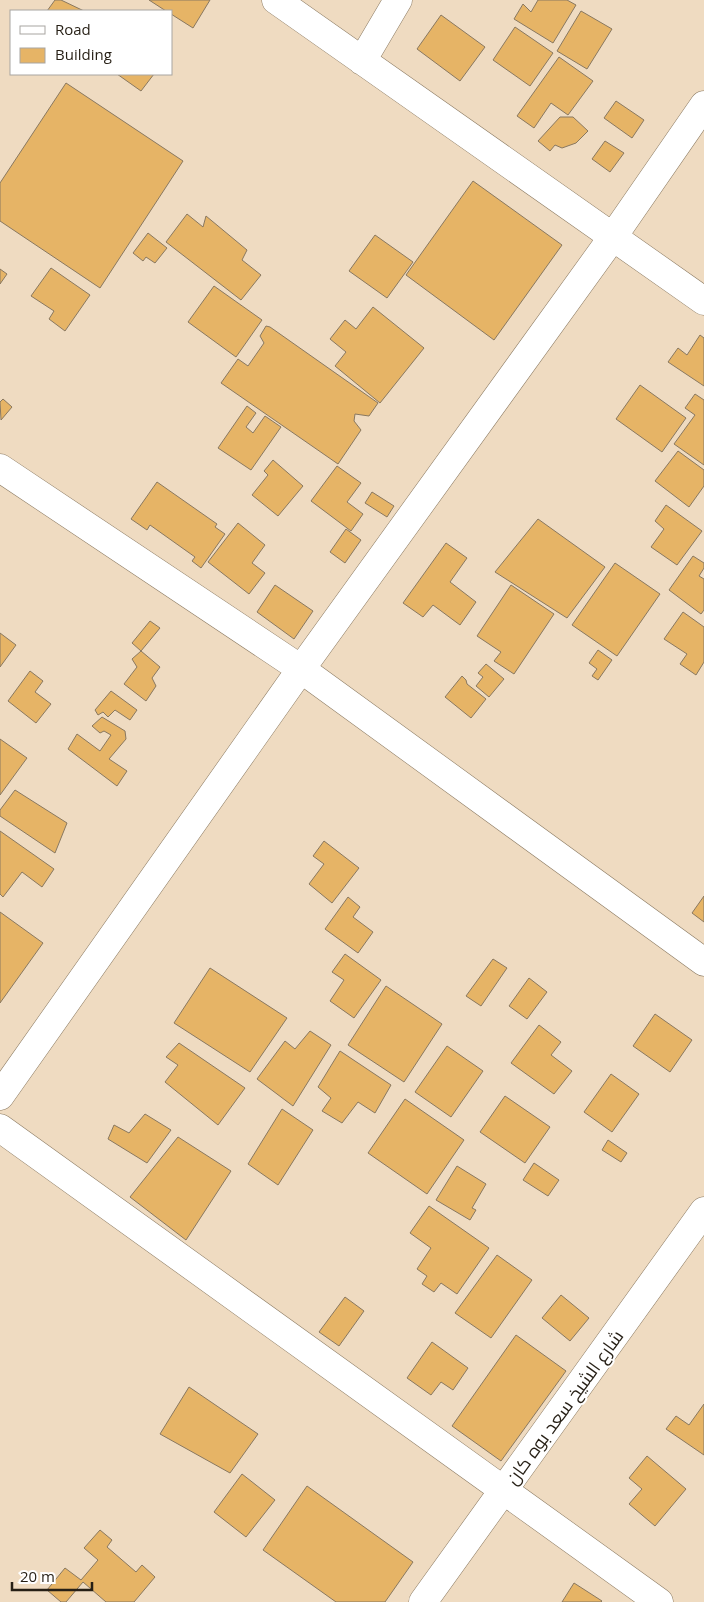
<svg xmlns="http://www.w3.org/2000/svg" width="704" height="1602" viewBox="0 0 704 1602" font-family="'Open Sans',Cairo,sans-serif">
	<style>
		.building { fill: #e6b466; stroke: #897860 }
		.lines { fill: none; stroke-linecap: round; stroke-linejoin: round }
		.minor-casing { stroke: #8b7a62; stroke-width: 29 }
		.tertiary-casing { stroke: #8b7a62; stroke-width: 29 }
		.minor { stroke: #fff; stroke-width: 28 }
		.tertiary { stroke: #fff; stroke-width: 28 }
		.labels { text-anchor: middle; dominant-baseline: central; stroke-width: 4; stroke-linejoin: round; paint-order: stroke }
		.street-label { font-size: 18px; fill: #261f15; stroke: #fff }
	</style>
	<rect width="100%" height="100%" fill="#efdbc1"/>
	<path class="building" d="M55,0H61L84,11H47Z
		M149,0H210L193,28L171,14V11H166Z
		M538,0H567L576,5L553,43L514,19L523,4L531,12Z
		M581,11L612,29L587,69L557,51Z
		M441,15L485,47L460,81L417,49Z
		M515,27L553,53L530,86L493,60Z
		M559,57L593,81L568,115L551,103L534,128L517,116Z
		M117,74H154L141,91Z
		M66,83L183,161L100,288L0,221V183Z
		M616,101L644,120L632,138L604,118Z
		M560,117H573L588,131L576,143L562,148L555,145L550,151L538,141Z
		M605,141L624,153L610,172L592,159Z
		M473,181L562,245L494,340L406,275Z
		M187,214L203,227L206,216L247,250L242,260L261,275L241,300L166,242Z
		M148,233L167,248L155,263L146,257L143,261L133,253Z
		M375,235L413,262L387,298L349,271Z
		M51,268L90,295L65,331L49,319L54,311L31,296Z
		M0,269L7,274L0,284Z
		M214,286L262,320L236,357L188,322Z
		M373,307L424,348L380,403L335,366L346,352L330,339L345,320L356,329Z
		M266,326L270,327L378,403L369,416L355,414L354,421L361,430L338,464L221,383L238,359L248,366L264,343L260,336Z
		M700,335L704,338V386L668,362L678,348L687,355Z
		M640,385L686,418L662,452L616,419Z
		M695,394L704,400V465L674,444L695,415L685,408Z
		M3,399L12,407L1,420L0,402Z
		M247,406L256,413L246,427L253,433L265,416L281,427L251,470L218,448Z
		M678,451L704,470V486L689,507L655,481Z
		M273,460L303,486L278,516L252,495L268,475L264,471Z
		M337,466L361,483L347,502L363,514L351,531L311,501Z
		M157,482L217,524L215,527L225,534L201,568L192,561L195,557L150,525L147,530L131,519Z
		M372,492L394,506L387,517L365,503Z
		M666,505L702,531L677,565L651,547L664,529L655,521Z
		M538,519L605,567L567,618L495,572Z
		M238,523L265,545L252,563L265,573L249,594L208,562Z
		M346,529L361,540L345,563L330,552Z
		M446,543L467,558L450,582L476,602L460,625L433,605L423,617L403,603Z
		M693,556L704,563V568L699,576L704,579V610L701,614L669,590Z
		M615,563L660,594L617,656L572,625Z
		M275,585L313,611L294,639L257,612Z
		M511,585L554,614L514,674L494,661L501,652L477,636Z
		M683,612L704,627V662L696,675L680,664L687,654L664,639Z
		M150,621L160,628L141,651L132,643Z
		M0,633L16,645L0,667Z
		M598,650L612,660L598,680L592,676L597,669L589,663Z
		M141,651L160,667L152,678L156,686L146,701L124,684L137,667L132,659Z
		M486,664L504,679L489,697L476,686L483,677L478,673Z
		M30,671L43,681L35,692L51,704L36,723L8,701Z
		M462,676L466,680L467,684L486,699L471,718L445,697Z
		M111,691L137,710L130,720L115,710L108,717L103,712L98,715L95,710Z
		M102,717L125,731L126,739L109,759L127,771L117,786L68,749L77,734L100,751L111,735L104,731L100,733L92,726Z
		M0,739L27,758L0,795Z
		M15,790L67,823L55,853L0,816V810Z
		M0,831L54,869L42,887L22,872L3,897L0,894Z
		M324,841L359,868L332,903L309,884L324,864L313,856Z
		M704,896V922L692,913Z
		M348,897L360,907L353,917L373,932L358,953L325,929Z
		M0,912L43,943L0,1003Z
		M345,954L381,980L354,1018L330,1001L344,980L332,972Z
		M493,959L507,968L481,1006L466,996Z
		M210,968L287,1018L250,1072L174,1023Z
		M529,978L547,992L527,1019L509,1006Z
		M386,986L442,1024L404,1082L348,1045Z
		M655,1014L692,1040L670,1072L633,1046Z
		M539,1025L561,1042L551,1055L572,1071L554,1094L511,1063Z
		M310,1031L331,1045L293,1106L257,1079L285,1041L295,1049Z
		M179,1043L245,1088L218,1125L165,1082L178,1065L166,1057Z
		M447,1046L483,1071L451,1117L415,1092Z
		M340,1051L391,1085L375,1113L358,1102L342,1123L322,1111L331,1098L318,1087Z
		M611,1074L639,1094L612,1132L584,1112Z
		M505,1096L550,1127L525,1163L480,1132Z
		M405,1099L464,1140L427,1194L368,1153Z
		M282,1109L313,1130L278,1185L248,1164Z
		M145,1114L171,1130L147,1163L108,1139L114,1125L129,1133Z
		M178,1137L231,1171L186,1240L130,1197Z
		M608,1140L627,1153L621,1162L602,1150Z
		M534,1163L559,1180L548,1196L523,1180Z
		M457,1166L486,1184L472,1208L476,1210L470,1220L436,1200Z
		M429,1206L489,1248L457,1294L441,1283L434,1292L422,1284L427,1276L417,1269L431,1248L410,1233Z
		M497,1255L532,1280L491,1338L455,1313Z
		M561,1295L589,1318L570,1341L542,1318Z
		M345,1297L364,1311L339,1346L319,1332Z
		M516,1335L566,1371L501,1461L452,1426Z
		M432,1342L468,1368L453,1390L441,1382L431,1395L407,1378Z
		M189,1387L258,1434L230,1473L160,1434Z
		M704,1404V1455L666,1429L676,1416L689,1425Z
		M647,1456L686,1489L655,1526L629,1504L642,1489L629,1478Z
		M242,1474L275,1500L246,1537L214,1512Z
		M307,1486L413,1562L385,1602H336L263,1550Z
		M100,1530L112,1540L107,1547L136,1572L142,1565L155,1577L134,1602H106L83,1582L66,1602H61L47,1590L65,1568L81,1580L98,1560L84,1548Z
		M574,1583L602,1601L601,1602H562Z"/>
	<g class="lines">
		<defs>
			<path id="minor" d="M276,0L704,301
				M362,61L398,0
				M0,468L301,669L704,962
				M0,1096L301,669L612,238L704,105
				M423,1602L704,1211"/>
			<path id="tertiary" d="M0,1128L659,1602"/>
		</defs>
		<use href="#minor" class="minor-casing"/>
		<use href="#tertiary" class="tertiary-casing"/>
		<use href="#minor" class="minor"/>
		<use href="#tertiary" class="tertiary"/>
	</g>
	<g class="labels">
		<g class="street-label">
			<text transform="translate(564 1407) rotate(-54)">شارع الشيخ سعد بوه كان</text>
		</g>
	</g>
	<rect x="10" y="10" width="162" height="65" fill="#ffffff" stroke="#a8a5a1"/>
	<rect x="20" y="26" width="25" height="8" fill="#ffffff" stroke="#a8a5a1"/>
	<text x="55" y="35" font-size="15" fill="#261f15">Road</text>
	<rect x="20" y="48" width="25" height="15" fill="#e6b466" stroke="#a8a5a1"/>
	<text x="55" y="60" font-size="15" fill="#261f15">Building</text>
	<path d="M12 1582v8h80v-8" fill="none" stroke="#261f15" stroke-width="2.5"/>
	<text x="20" y="1582" font-size="15" fill="#261f15" stroke="#ffffff" stroke-width="4" paint-order="stroke">20 m</text>
</svg>
